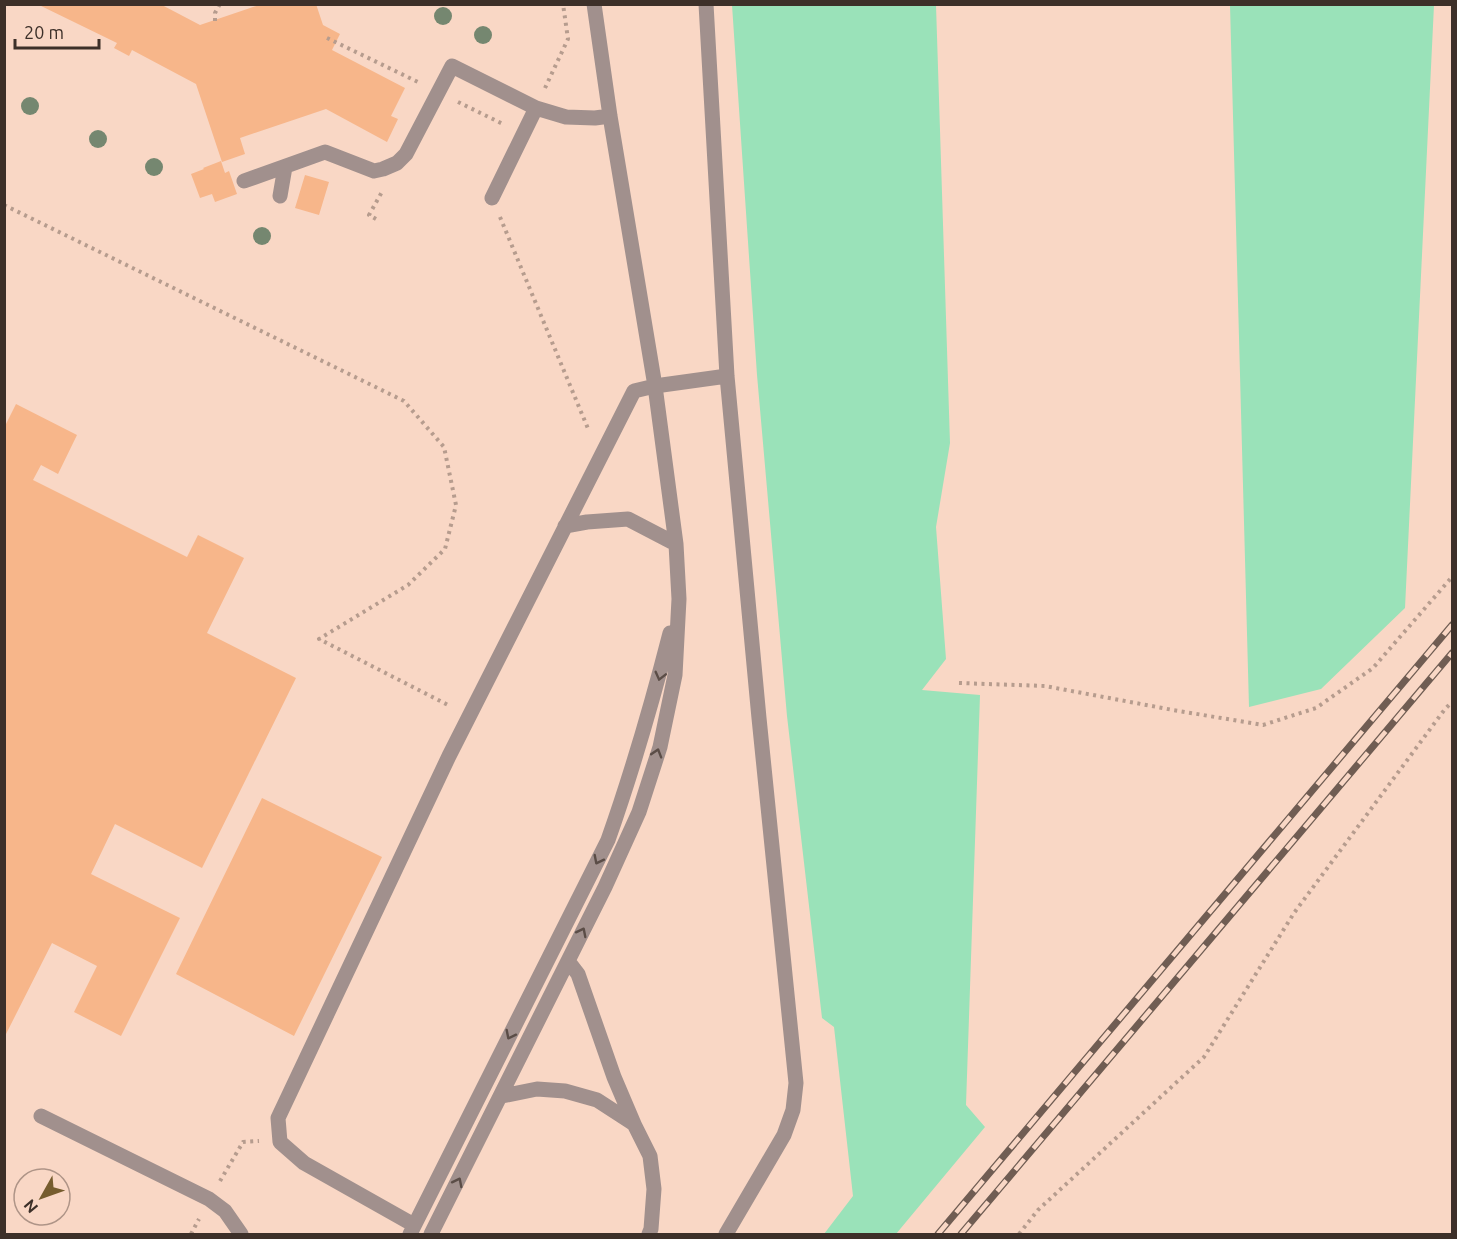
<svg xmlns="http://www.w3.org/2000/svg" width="1457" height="1239" viewBox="0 0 1457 1239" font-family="Ubuntu,sans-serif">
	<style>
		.green { fill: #9ae2b9 }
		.building { fill: #f7b68a }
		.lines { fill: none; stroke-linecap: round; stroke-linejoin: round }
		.path { stroke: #b69c8e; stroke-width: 4; stroke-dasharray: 3 4.5; stroke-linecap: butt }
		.minor { stroke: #a1908d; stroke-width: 15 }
		.rail-casing { stroke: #705d53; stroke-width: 7 }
		.rail { stroke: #f9d7c5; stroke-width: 4.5; stroke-dasharray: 14; stroke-linecap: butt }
		.tree { fill: #758770 }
		.oneway { stroke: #5b4d47 }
	</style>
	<rect width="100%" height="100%" fill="#f9d7c5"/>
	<path class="green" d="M732,5H936L950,443L936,527L946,659L922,690L980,695L966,1105L985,1127L896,1234H824L853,1196L834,1027L822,1018L787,716L757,375Z
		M1230,5H1434L1405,608L1321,689L1249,707Z"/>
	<path class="building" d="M37,4H160L200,25L262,4H316L323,25L340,34L332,50L405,88L391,116L398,119L387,142L326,109L240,138L245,154L222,162L196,84L132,50L129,56L114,48L117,43Z
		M221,161L225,173L229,171L237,194L215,202L212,194L200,198L191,174L204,169L203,168Z
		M305,175L329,182L319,215L295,208Z
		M16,404L77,435L58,474L41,465L33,480L187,557L198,535L244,558L207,633L296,678L202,868L115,824L91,874L180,918L121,1036L74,1012L97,966L52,943L4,1038V428Z
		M262,798L382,857L294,1036L176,974Z"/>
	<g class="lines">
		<path class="path" d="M215,21V13L220,4
			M327,38L418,82
			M545,88L568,39L563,4
			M458,102L505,125
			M4,205L404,401L444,447L456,505L445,549L408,585L319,639L450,706
			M500,217L589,431
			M376,219L369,215L383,190
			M959,683L1045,686L1173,710L1263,725L1316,708L1373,668L1452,577
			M220,1181L243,1142L259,1141
			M191,1234L199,1219
			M1019,1234L1038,1210L1204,1057L1294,913L1445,709L1452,702"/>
		<path class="minor" d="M706,4L727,376L759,718L796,1083L793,1110L784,1135L726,1234
			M244,181L325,152L374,171L383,169L397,163L406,154L452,66L536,108
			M280,196L285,167
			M492,198L536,108L566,117L595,118L610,116
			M565,526L587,522L628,519L676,544
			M568,961L578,974L614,1077L634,1124
			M502,1096L537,1089L565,1091L597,1100L634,1124L650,1156L654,1189L651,1229L649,1234
			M41,1116L209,1199L225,1211L241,1234
			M414,1225L304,1163L280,1142L278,1118L449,756L634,391L655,386L727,376
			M410,1234L608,840C632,772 652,703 670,633
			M431,1234L605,887L639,812L660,747L675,675L679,599L676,544L655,386L610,116L594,4"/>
		<defs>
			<path id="rail" d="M938,1234L1452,625
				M961,1234L1452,653"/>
		</defs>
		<use href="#rail" class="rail-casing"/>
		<use href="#rail" class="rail"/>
	</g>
	<g class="tree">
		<circle cx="443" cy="16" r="9"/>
		<circle cx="483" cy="35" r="9"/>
		<circle cx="30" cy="106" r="9"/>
		<circle cx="98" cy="139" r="9"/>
		<circle cx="154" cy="167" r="9"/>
		<circle cx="262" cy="236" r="9"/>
	</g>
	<defs><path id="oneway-chevron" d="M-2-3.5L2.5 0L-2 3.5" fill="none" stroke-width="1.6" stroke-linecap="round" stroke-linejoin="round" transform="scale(1.5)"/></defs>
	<g class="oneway">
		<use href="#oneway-chevron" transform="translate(660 676) rotate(104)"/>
		<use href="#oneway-chevron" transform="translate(657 753) rotate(-73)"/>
		<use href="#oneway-chevron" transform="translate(598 860) rotate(117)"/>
		<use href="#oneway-chevron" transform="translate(582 932) rotate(-63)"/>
		<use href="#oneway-chevron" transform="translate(510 1035) rotate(117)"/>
		<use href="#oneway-chevron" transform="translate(458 1182) rotate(-63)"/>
	</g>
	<rect width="1457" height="1239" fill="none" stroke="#3d3029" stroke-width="12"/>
	<g transform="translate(42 1197) rotate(230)"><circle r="28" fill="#f9d7c5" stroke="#ae9487" stroke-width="1.5"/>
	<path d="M0-4.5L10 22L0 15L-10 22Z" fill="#765c2e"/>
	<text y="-9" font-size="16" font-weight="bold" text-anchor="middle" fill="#3d3029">N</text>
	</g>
	<path d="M15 39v9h84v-9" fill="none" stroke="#3d3029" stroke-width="3"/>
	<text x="24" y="39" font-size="18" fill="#3d3029" stroke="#f9d7c5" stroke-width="4.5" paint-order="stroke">20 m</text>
</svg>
